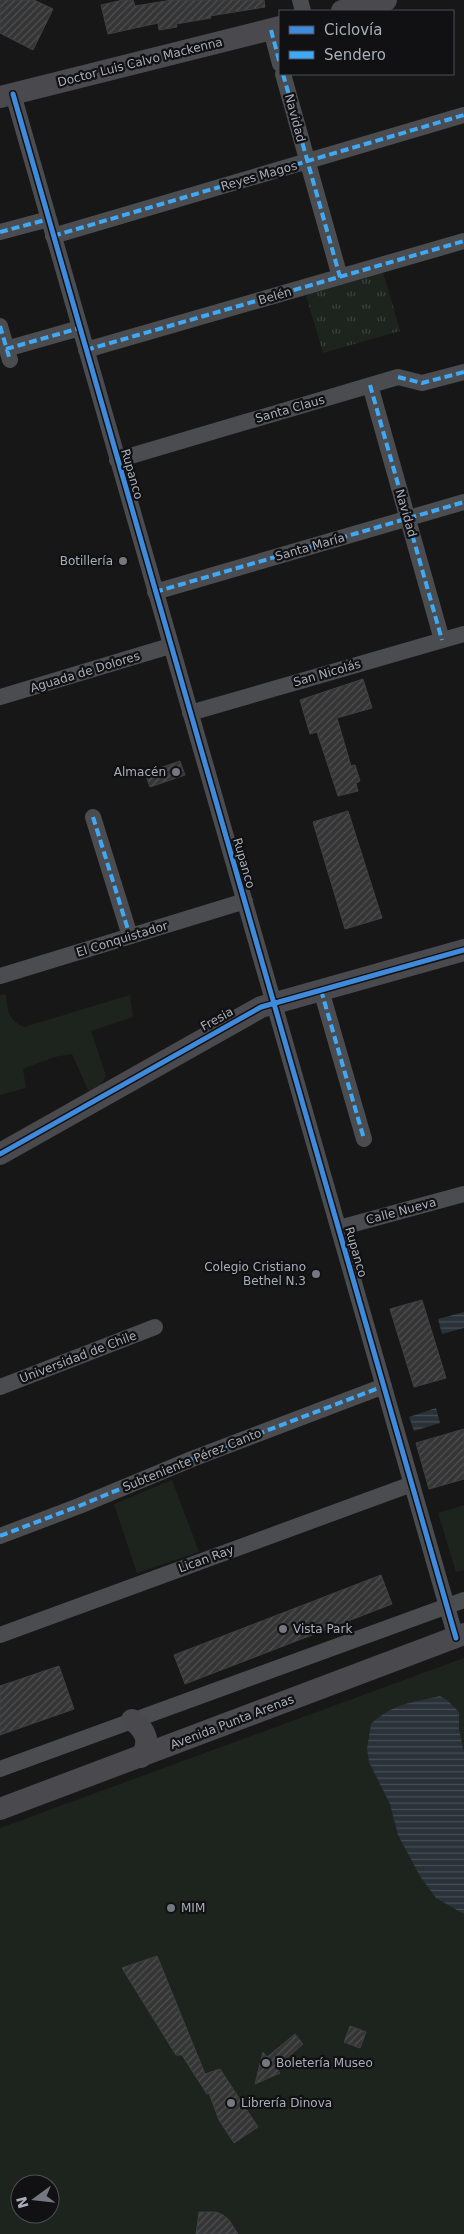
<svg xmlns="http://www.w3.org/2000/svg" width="464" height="2234" viewBox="0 0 464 2234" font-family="'DejaVu Sans',sans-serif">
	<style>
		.grass { fill: url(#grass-tufts) }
		.park { fill: #1d241e; fill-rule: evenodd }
		.water { fill: url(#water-rules) }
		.building { fill: url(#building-hatch); stroke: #3f4043 }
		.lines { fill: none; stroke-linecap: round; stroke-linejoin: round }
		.street { stroke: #4b4c50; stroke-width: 16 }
		.secondary { stroke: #4a4a4e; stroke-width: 22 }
		.quiet { stroke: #3fa9f5; stroke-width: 4; stroke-dasharray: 8 4; stroke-linecap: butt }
		.cycleway-casing { stroke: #111113; stroke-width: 8 }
		.cycleway { stroke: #408adc; stroke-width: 5 }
		.poi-dot { fill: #757880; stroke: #111113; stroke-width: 2 }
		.labels { text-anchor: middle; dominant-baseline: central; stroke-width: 4.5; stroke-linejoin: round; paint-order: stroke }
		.street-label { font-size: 12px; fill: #a8adb8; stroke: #111113 }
		.poi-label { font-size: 12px; fill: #a8adb8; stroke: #111113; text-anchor: start }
	</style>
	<defs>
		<pattern id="grass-tufts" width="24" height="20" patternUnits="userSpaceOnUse" patternTransform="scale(1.25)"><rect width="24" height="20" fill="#1d241e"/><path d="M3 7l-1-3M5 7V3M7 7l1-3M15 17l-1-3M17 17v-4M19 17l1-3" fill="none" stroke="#3b413d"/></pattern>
		<pattern id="water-rules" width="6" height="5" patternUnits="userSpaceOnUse" patternTransform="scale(1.25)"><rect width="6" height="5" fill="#2a3239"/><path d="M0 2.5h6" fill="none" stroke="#464d54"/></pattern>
		<pattern id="building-hatch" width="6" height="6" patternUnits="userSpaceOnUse" patternTransform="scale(1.25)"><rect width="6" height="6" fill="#353536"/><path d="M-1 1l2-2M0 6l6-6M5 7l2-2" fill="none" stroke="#4f5051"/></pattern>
	</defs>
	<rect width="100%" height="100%" fill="#171717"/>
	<path class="grass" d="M383,272L400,331L323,353L306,295Z"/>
	<path class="park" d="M6,994C7,1009 8,1020 24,1027L130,995L133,1017L91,1031L106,1076L101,1085L92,1091L88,1090L72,1054L54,1057L23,1069L26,1088L0,1095V995Z
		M172,1480L199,1552L137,1573L114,1504Z
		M464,1505V1570L456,1572L438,1513Z
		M464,1658V2234H0V1828ZM20,2184H50V2214H20Z"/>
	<path class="water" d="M464,1312V1328L442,1334L438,1319Z
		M436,1408L440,1423L414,1431L409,1417Z
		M440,1696L447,1700L459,1712V1729L464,1753V1914L436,1898L420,1876L398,1835L390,1804L369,1762L367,1749L371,1724C394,1703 411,1703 440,1696Z"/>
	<path class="building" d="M0,0H34L53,9L33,50L0,33Z
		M123,0H133L135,6L172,0H264L265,7L210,16L211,18L176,24L177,27L159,30L158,23L108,34L101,5Z
		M363,679L372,708L337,718L351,766L355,765L360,781L356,783L358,791L338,796L317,732L310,734L300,700Z
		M180,761L185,775L150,787L145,773Z
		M348,811L382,918L345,929L313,822Z
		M422,1300L446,1378L414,1387L390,1309Z
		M464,1429V1479L429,1489L416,1443Z
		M381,1575L392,1604L185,1684L174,1655Z
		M59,1666L74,1709L0,1735V1686Z
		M157,1956L205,2074L220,2069L258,2127L234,2143L219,2120L209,2093L207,2094L182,2055H176L122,1968Z
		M350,2026L366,2032L360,2048L344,2042Z
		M295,2034L303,2044L276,2068L280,2073L255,2084L263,2052L267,2057Z
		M199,2212H216L223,2215L229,2220L238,2234H196Z"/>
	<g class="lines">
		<path class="street" d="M300,0L303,11
			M271,30L280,64
			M283,74L340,277
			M13,94L456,1638
			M0,232L49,219
			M53,236L464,115
			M0,326L10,360
			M6,349L80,328
			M86,350L464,241
			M370,385L442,640
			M117,460L398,377L422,383L464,372
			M155,592L464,502
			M0,697L170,646
			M190,713L464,634
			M93,817L130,936
			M0,976L245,901
			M321,990L364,1139
			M339,1228L464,1194
			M0,1387L155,1327
			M0,1536L79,1506L192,1459L384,1386
			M0,1635L412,1484
			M0,1769L464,1600"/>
		<path class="secondary" d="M342,11L386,0
			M0,97L280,27
			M0,1154L261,1007L464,950
			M132,1720C146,1730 151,1742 141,1757
			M0,1809L464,1634"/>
		<path class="quiet" d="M271,30L280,64
			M283,74L340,277
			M0,232L49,219
			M53,236L464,115
			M0,326L10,360
			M6,349L80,328
			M86,350L464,241
			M398,377L422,383L464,372
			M370,385L442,640
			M155,592L464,502
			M93,817L130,936
			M321,990L364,1139
			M0,1536L79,1506L192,1459L384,1386"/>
		<defs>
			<path id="cycleway" d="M13,94L456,1638
				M0,1154L261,1007L464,950"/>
		</defs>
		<use href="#cycleway" class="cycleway-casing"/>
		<use href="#cycleway" class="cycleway"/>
	</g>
	<g class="poi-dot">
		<circle cx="123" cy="561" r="5"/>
		<circle cx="176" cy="772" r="5"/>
		<circle cx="316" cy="1274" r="5"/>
		<circle cx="283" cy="1629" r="5"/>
		<circle cx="171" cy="1908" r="5"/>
		<circle cx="266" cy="2063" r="5"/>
		<circle cx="231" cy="2103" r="5"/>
	</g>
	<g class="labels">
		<g class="street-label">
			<text transform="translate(140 62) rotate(-14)">Doctor Luis Calvo Mackenna</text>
			<text transform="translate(295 118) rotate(75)">Navidad</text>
			<text transform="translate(259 176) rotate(-16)">Reyes Magos</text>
			<text transform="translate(275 296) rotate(-16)">Belén</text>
			<text transform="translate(290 409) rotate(-16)">Santa Claus</text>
			<text transform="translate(132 474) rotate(74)">Rupanco</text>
			<text transform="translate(406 513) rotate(74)">Navidad</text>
			<text transform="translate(310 547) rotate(-16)">Santa María</text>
			<text transform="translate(85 672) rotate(-17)">Aguada de Dolores</text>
			<text transform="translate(327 673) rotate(-16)">San Nicolás</text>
			<text transform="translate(244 863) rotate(74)">Rupanco</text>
			<text transform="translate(122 939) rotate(-17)">El Conquistador</text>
			<text transform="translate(217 1019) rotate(-29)">Fresia</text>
			<text transform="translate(401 1211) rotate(-15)">Calle Nueva</text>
			<text transform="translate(356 1252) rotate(74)">Rupanco</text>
			<text transform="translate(78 1357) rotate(-21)">Universidad de Chile</text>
			<text transform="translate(192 1460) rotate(-22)">Subteniente Pérez Canto</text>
			<text transform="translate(206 1559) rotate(-20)">Lican Ray</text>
			<text transform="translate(232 1722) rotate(-21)">Avenida Punta Arenas</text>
		</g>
		<g class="poi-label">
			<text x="113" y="561" text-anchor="end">Botillería</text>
			<text x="166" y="772" text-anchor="end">Almacén</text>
			<text x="306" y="1267" text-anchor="end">Colegio Cristiano<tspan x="306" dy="14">Bethel N.3</tspan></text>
			<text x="293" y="1629">Vista Park</text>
			<text x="181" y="1908">MIM</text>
			<text x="276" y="2063">Boletería Museo</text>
			<text x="241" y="2103">Librería Dinova</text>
		</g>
	</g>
	<rect x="279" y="10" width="175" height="65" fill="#111113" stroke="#4d4f55"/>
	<rect x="289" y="26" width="25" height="8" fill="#408adc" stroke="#4d4f55"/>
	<text x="324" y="35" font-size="15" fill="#a8adb8">Ciclovía</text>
	<rect x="289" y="51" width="25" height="8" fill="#3fa9f5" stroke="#4d4f55"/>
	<text x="324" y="60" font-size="15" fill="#a8adb8">Sendero</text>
	<g transform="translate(35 2199) rotate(255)"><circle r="24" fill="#111113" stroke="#4d4f55"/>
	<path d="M0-4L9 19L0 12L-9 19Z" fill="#757880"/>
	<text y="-8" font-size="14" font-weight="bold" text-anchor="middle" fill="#a8adb8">N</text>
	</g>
</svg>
